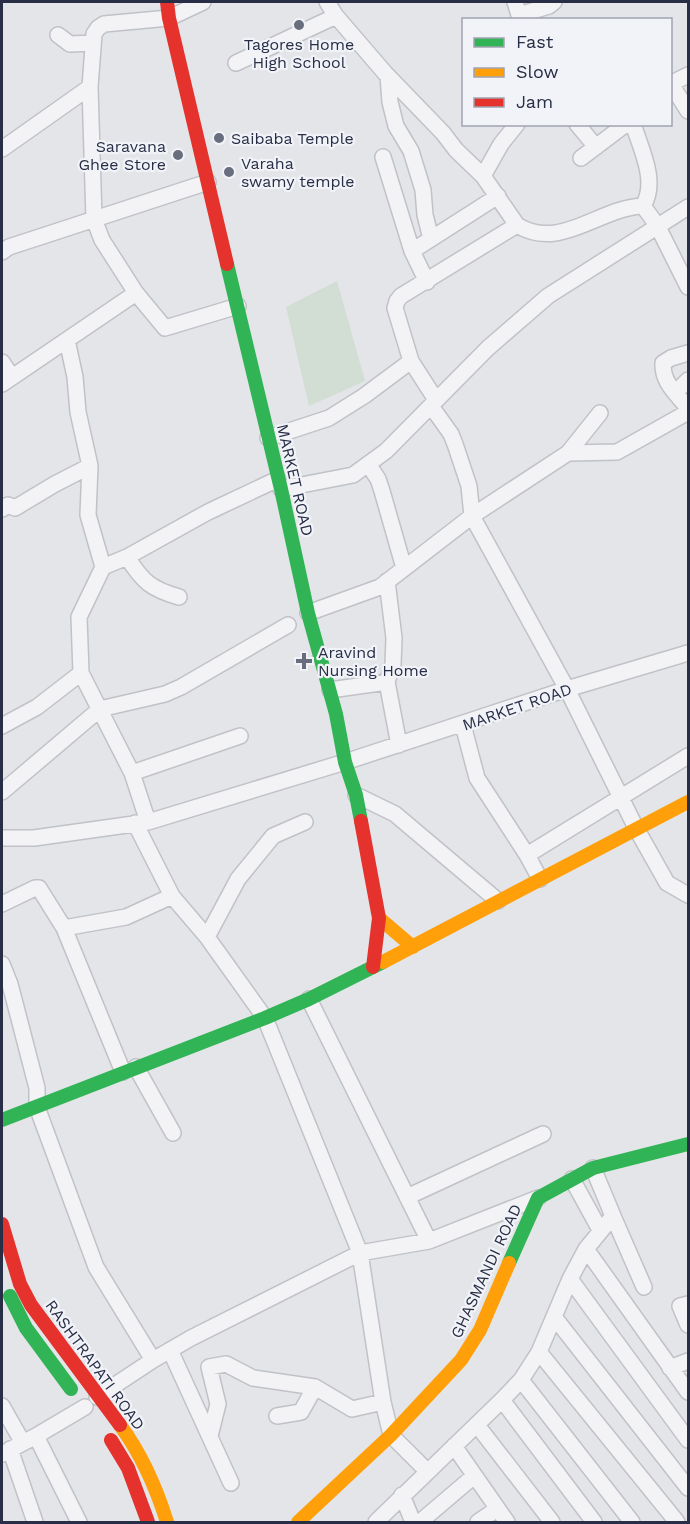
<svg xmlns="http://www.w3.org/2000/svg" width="690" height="1524" viewBox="0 0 690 1524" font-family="'Work Sans',sans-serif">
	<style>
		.green { fill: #d2ddd3 }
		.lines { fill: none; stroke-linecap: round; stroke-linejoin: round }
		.street-casing { stroke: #c0c2c7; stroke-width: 18 }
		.street { stroke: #f3f3f6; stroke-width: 15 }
		.fast { stroke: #30b455; stroke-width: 14 }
		.slow { stroke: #ff9f0a; stroke-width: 14 }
		.jam { stroke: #e5322d; stroke-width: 14 }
		.poi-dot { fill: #696e7e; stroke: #f1f3f8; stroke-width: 2 }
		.labels { text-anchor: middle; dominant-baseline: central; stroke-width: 4.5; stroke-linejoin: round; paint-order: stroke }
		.poi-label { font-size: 16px; fill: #272e45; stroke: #f1f3f8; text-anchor: start }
		.street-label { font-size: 16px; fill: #272e45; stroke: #f1f3f8 }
	</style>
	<rect width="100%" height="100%" fill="#e3e5e9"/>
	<path class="green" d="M337,281L365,381L309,406L286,307Z"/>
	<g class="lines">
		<defs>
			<path id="street" d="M515,2L519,15L549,6L554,2
				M58,35L70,44L93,43
				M236,63L336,16
				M388,76L390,102L396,126L411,151L423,190L425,215L431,239
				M670,84L688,75
				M671,84L688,111
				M577,124L596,147
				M633,124C641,149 658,182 643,206
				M2,149L90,87
				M383,157L412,251
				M581,158L626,124
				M483,176L501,144L517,124
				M643,206L657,225L688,287
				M517,225C560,252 600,207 643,206
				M2,252L9,247L208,182
				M427,282L412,251L498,196
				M136,293L102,240L94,219L90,87L94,34L98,28L104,24L169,18L203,2
				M67,340L75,377L78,412L90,466L88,515L103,567
				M688,353L671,358L663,363C662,383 677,394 688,408
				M411,361L436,400
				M2,362L12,377
				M2,384L136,293L165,328L238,306
				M675,393L688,380
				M431,406L451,434L455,444L469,486L472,516L567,689L636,828L667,883L688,895
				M268,438L329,418L364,396L411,361L395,308L397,301L401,296L517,225L483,176L456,150L443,133L385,73L336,16L327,2
				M568,453L617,452L688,412
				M368,464L378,479L382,491L404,568
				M281,489L353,475L386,451L488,348L548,296L688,207
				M2,509L8,505L15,508L55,484L90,466
				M127,557C143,582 151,589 179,597
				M387,581L394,638L393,664L387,682L399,745
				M308,613L380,587L472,516L568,453L600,413
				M330,690L387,682
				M463,725L477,778L527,855L540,879
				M2,726L37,707L81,673
				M132,773L81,673L79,617L103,567L127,557L208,512L278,479
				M2,792L100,709L165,694L181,687L288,625
				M356,795L395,814L498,901
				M148,822L132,773L240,736
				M135,823L172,896L207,937L265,1018L360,1253L383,1402L391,1435L428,1472
				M2,838H34L148,822L345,762L567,689L688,653
				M527,855L688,756
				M2,904L35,888H39L64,928
				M207,937L238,879L273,836L305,822
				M2,964L10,984L37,1088V1107L96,1267L153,1360
				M309,999L429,1241
				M136,1067L173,1133
				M123,1072L64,928L126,917L172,896
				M572,1179L600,1230
				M407,1197L543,1134
				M613,1216L644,1287
				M586,1249L688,1392
				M570,1279L688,1440
				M688,1304L680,1306L688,1325
				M555,1318L688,1488
				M170,1350L231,1483
				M539,1352L677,1522
				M670,1368L688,1361
				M521,1380L632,1522
				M97,1397L153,1360L191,1338L360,1253L429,1241L538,1198
				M502,1400L594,1522
				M2,1406L23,1443
				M277,1416L301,1412L315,1387
				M477,1425L552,1522
				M36,1436L79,1522
				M210,1436L218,1404L209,1367L226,1364L253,1378L315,1387L352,1409L383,1402
				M454,1446L507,1522
				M10,1449L35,1522
				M2,1454L36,1436L85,1407
				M402,1495L413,1522
				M376,1522L502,1400L521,1380L539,1352L570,1279L586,1249L613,1216L593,1168
				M420,1522L474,1476
				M478,1522L497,1509"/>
		</defs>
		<use href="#street" class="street-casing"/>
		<use href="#street" class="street"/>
		<path class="fast" d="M227,264L281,489L308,613L336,714L345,762L356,795L361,821
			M2,1120L265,1018L309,999L383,962
			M509,1263L538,1198L593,1168L688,1144
			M10,1296L26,1328L71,1389"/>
		<path class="slow" d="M379,918L413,947
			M383,962L688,802
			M120,1425C142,1455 156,1487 167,1522
			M298,1522L391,1435L461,1360L480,1330L509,1263"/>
		<path class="jam" d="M167,2L169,18L227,264
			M361,821L379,918L373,967
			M2,1224L20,1284L31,1305L120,1425
			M111,1440L128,1468L148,1522"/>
	</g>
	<g class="poi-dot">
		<circle cx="299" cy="25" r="6"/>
		<circle cx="219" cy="138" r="6"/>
		<circle cx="178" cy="155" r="6"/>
		<circle cx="229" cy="172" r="6"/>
		<path d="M301 652h6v6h6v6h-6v6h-6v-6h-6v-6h6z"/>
	</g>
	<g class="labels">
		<g class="poi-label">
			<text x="299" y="44" text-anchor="middle">Tagores Home<tspan x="299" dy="18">High School</tspan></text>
			<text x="231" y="138">Saibaba Temple</text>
			<text x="166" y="146" text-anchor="end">Saravana<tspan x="166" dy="18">Ghee Store</tspan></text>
			<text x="241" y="163">Varaha<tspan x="241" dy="18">swamy temple</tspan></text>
			<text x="318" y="652">Aravind<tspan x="318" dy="18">Nursing Home</tspan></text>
		</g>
		<g class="street-label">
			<text transform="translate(295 480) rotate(77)">MARKET ROAD</text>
			<text transform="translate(517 707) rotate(-19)">MARKET ROAD</text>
			<text transform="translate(486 1271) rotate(-65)">GHASMANDI ROAD</text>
			<text transform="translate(95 1365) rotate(54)">RASHTRAPATI ROAD</text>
		</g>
	</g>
	<rect width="690" height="1524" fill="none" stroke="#272e45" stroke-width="6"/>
	<rect x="462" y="18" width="210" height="108" fill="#f1f3f8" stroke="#a0a4b0" stroke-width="1.5"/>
	<rect x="474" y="38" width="30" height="9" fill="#30b455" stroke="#a0a4b0" stroke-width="1.5"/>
	<text x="516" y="48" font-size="18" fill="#272e45">Fast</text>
	<rect x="474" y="68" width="30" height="9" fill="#ff9f0a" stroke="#a0a4b0" stroke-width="1.5"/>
	<text x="516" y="78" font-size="18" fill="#272e45">Slow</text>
	<rect x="474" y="98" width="30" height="9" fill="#e5322d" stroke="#a0a4b0" stroke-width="1.5"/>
	<text x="516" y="108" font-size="18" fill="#272e45">Jam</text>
</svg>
